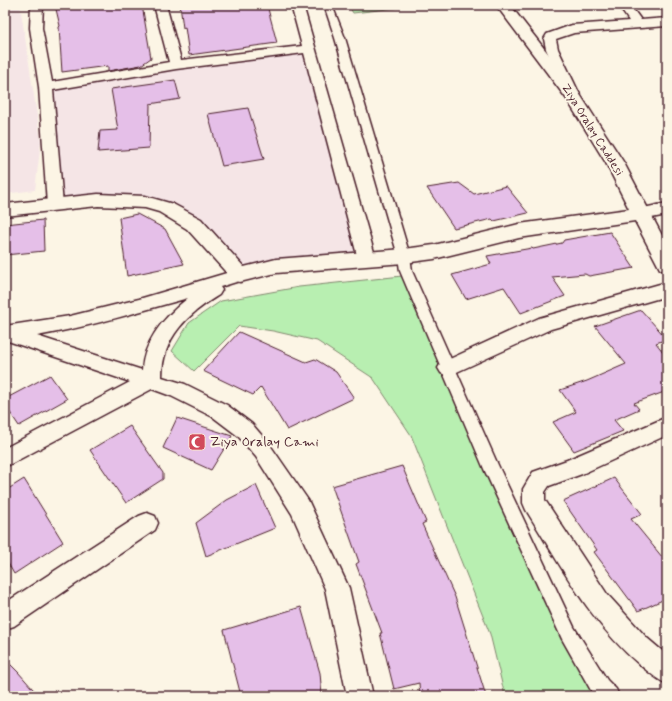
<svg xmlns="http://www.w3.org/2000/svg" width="672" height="701" viewBox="0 0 672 701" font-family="Mynerve,sans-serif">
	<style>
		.built { fill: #f5e5e6 }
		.green { fill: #b8efb1; stroke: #81876e }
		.building { fill: #e5bfe8; stroke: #4a1f2b }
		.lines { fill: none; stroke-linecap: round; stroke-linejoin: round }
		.pedestrian-casing { stroke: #4a1f2b; stroke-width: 3 }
		.minor-casing { stroke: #4a1f2b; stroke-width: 3 }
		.tertiary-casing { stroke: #4a1f2b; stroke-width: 3 }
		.secondary-casing { stroke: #4a1f2b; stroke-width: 3 }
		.pedestrian { fill: #fcf5e5; fill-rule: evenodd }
		.minor { fill: #fcf5e5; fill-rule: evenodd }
		.tertiary { fill: #fcf5e5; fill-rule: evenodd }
		.secondary { fill: #fcf5e5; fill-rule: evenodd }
		.labels { text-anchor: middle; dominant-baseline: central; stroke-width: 4; stroke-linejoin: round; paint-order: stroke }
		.far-street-label { font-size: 12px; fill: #4a1f2b; stroke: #fcf5e5 }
		.poi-label { font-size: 14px; fill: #4a1f2b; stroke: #fcf5e5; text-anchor: start }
	</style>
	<rect width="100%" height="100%" fill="#fcf5e5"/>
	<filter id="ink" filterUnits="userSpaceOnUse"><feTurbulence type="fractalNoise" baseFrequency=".025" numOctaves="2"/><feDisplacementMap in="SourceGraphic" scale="8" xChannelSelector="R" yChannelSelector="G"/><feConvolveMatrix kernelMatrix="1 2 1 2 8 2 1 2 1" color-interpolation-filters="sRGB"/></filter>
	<g filter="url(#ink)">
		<path class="built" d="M5,5H20L41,141L35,190L5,194Z
			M309,49L367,259L240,275L194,224L145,202L55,205L46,87Z"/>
		<path class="green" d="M348,5H395L396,8L353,13Z
			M402,276L581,672L599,696H505L490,634L411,435L373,378L317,341L273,331L239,326L194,371L172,351L189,323L221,301L299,287Z"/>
		<path class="building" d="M55,5H142L151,58L141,65L108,71V66L62,72L59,27L60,26Z
			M180,5H267L277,43L189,55L185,27L183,28Z
			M175,80L180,99L150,104L149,148L98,152L100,131L118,130L111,89Z
			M248,108L264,159L222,166L208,114Z
			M459,183L474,194L506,186L528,213L494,221L492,219L454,228L427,188Z
			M137,214L165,229L184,264L127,276L119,218Z
			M43,220L44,251L5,255V224Z
			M610,232L634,268L589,276L585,274L552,277L565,296L521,313L504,287L466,299L452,275L491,264L487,256L532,248L533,249L562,243L564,240Z
			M641,310L667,339L656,343L667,357V391L634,403L639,409L614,420L623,431L574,451L553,422L576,412L560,390L587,381L626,364L595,326Z
			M239,332L306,362L315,359L336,372L354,398L287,430L261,387L253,395L203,371Z
			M50,375L67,399L19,426L5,405V399Z
			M177,418L232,436L211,470L163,448Z
			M130,426L163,473V479L126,503L90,450Z
			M402,466L426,522L422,524L455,597L486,696H420L419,683L394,689L380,633H382L356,564L359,562L332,486Z
			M614,478L642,514L631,519L667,563V598L638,611L594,552L597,550L563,501Z
			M24,479L63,542L14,574L5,558V491Z
			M256,485L275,528L206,556L196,523L227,500Z
			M301,607L320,673L322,696H241L224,630Z
			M5,659L18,672L39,696H5Z"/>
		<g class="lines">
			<defs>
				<path id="pedestrian" d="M324,5H332L345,38L410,256L412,271L498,465L574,627L607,680L616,689L619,696H596L593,694L562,639L484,469L400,271L398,256L335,38Z"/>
				<path id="minor" d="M31,5H43L42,28L52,82L169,62L154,5H166L181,60L302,46L291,5H303L376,259L373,263L367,265L361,263L358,259L304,53L176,69L53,90L63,205L61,209L55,210L49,209L47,205L39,87L30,28Z
					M618,5H630L641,20L667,18V26L574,33L556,39L558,49L580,95L578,98L573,99L568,98L546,49L544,39L547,34L572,25L629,21Z
					M240,269L246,271L249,275L246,279L220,287L222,290L219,295C188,314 162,337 162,377L185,384L227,405L252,424L270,445L308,500L349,588L373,696H347L325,589L292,514L256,457L238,436L213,417L171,396L152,389L5,467V448L130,382L5,340V326L70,316L139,299ZM188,298C165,316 144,340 142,370L37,336C88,327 138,312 188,298Z
					M667,282V296L551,329L448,376L441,373L438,368L441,363L539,318Z
					M667,417V435L582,474L549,486L545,492V500L607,594L647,638L667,655V684C656,679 649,672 640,665C590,623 560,564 526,510L523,503V489L533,472L567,460Z
					M147,513L155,516L158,523L155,530L14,626L5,629V603L139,516Z"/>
				<path id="tertiary" d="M667,203V215L641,220L634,218L632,214L634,210Z"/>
				<path id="secondary" d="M496,5H510L579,93L624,163L667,245V271L660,269L635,221L519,238L434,259L404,263L276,273L240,282L233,280L187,229L159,212L145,208L98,206L5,216V204L98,194L145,196L173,204L201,219L244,267L276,259L404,249L434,245L519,224L629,209L606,163L566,98Z"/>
			</defs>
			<use href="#pedestrian" class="pedestrian-casing"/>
			<use href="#minor" class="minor-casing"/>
			<use href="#tertiary" class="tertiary-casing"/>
			<use href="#secondary" class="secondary-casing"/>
			<use href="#pedestrian" class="pedestrian"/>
			<use href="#minor" class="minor"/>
			<use href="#tertiary" class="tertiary"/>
			<use href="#secondary" class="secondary"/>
		</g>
	</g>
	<defs>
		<symbol id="mosque-square" viewBox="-11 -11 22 22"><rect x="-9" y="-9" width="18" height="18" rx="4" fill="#d1495b" stroke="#fcf5e5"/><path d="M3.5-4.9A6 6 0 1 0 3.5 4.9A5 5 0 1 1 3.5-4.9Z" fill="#fff"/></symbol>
	</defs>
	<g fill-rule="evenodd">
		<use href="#mosque-square" x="187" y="432" width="20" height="20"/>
	</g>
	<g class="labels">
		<g class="far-street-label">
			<text transform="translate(592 130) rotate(58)">Ziya Oralay Caddesi</text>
		</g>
		<g class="poi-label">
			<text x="210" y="442">Ziya Oralay Cami</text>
		</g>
	</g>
	<rect width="672" height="701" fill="none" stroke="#fcf5e5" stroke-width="20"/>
	<rect x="10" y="10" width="652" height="681" fill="none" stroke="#4a1f2b" stroke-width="1.5" filter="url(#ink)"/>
</svg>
